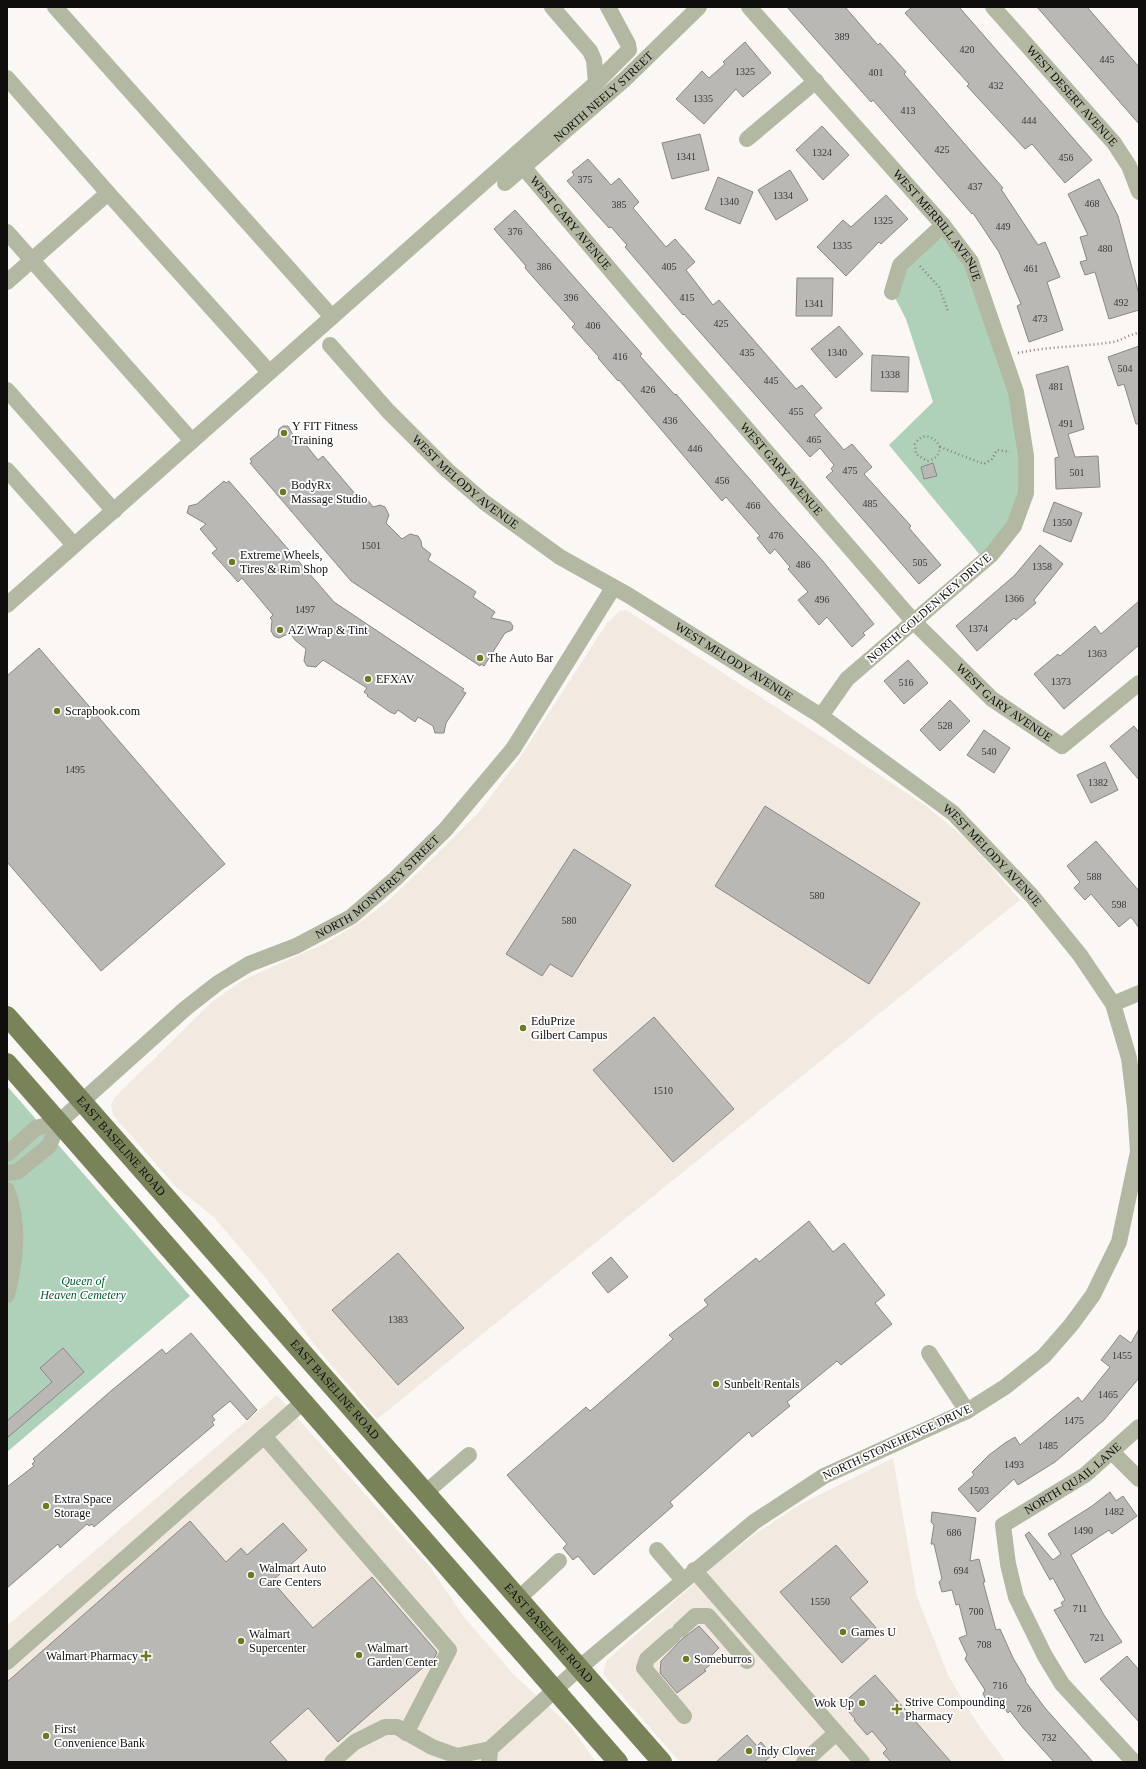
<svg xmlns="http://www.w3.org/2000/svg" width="1146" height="1769" viewBox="0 0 1146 1769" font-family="Georgia,serif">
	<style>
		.built { fill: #f2eae1 }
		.green { fill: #afd1ba }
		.building { fill: #bab8b4; stroke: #8a8784 }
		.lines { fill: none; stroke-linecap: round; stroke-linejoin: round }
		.path { stroke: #848280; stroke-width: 2.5; stroke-dasharray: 1 3; stroke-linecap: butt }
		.minor { stroke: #b2b8a2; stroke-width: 16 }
		.major { stroke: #78835a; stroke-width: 20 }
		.poi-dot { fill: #6f7924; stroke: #fff; stroke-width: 1.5 }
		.labels { text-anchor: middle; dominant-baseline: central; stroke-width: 3.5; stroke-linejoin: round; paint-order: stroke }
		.number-label { font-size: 10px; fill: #3a3837 }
		.street-label { font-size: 12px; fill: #0f0e0d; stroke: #fff }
		.poi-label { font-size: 12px; fill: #0f0e0d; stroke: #fff; text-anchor: start }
		.park-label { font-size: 12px; font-style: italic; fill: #005931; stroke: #fff }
	</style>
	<rect width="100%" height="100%" fill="#faf7f4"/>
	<path class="built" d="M626,610L845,752L926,806L971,843L1020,900L377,1419L312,1342L268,1281L214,1217L176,1187L113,1115L111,1104L115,1097L213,1001L243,980L324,944L359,923L388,901L436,855L478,813L517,762L607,623L620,611Z
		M277,1395L430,1567L464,1617L514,1675L571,1727L596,1762H7V1626Z
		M893,1458L917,1597L949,1677L977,1723L1006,1762H680L609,1681L603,1673L607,1660L720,1561L755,1534L799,1505Z"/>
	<path class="green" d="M943,225L971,262L1016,392L1026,493L985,561L889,445L933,402L906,319L892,292L900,265Z
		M7,1086L190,1296L7,1452Z"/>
	<path class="building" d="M787,7H845L878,45L880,43L906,72L904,74L1003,188L1001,189L1038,245L1045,242L1060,277L1047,282L1063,330L1029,342L1017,306L1021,304L999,252L973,213L972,214L873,100L871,102Z
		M912,7H959L1092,160L1065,183L1032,144L1025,149L967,86L969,84L905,13Z
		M1037,7H1087L1139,67V124Z
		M745,42L771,73L743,97L736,89L704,124L676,99L702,71L709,78L725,64L723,62Z
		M822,126L849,155L823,180L796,150Z
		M700,134L709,170L672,179L662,143Z
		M588,159L611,185L619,178L639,202L633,208L666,247L675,239L695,262L686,270L713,305L719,300L796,389L802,385L822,408L814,415L844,450L852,444L872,467L864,474L911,526L909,528L941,565L919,584L826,477L833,471L831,469L834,465L820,448L810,457L684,314L683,315L625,247L627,245L611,227L609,228L567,181L574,175L572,172Z
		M790,170L808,200L776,220L758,190Z
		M718,177L753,192L740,224L705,209Z
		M1099,179L1118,216L1139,294V310L1109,319L1095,272L1085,275L1080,262L1087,260L1080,237L1088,235L1068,194Z
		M886,195L908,219L881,244L879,242L846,276L817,247L843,220L851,227Z
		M515,210L642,354L640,356L675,395L676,394L779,513L822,560L874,624L863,633L865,635L852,647L827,617L819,625L798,600L808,592L788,569L790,567L775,549L770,554L757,538L760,536L726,497L722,501L619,380L618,381L598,358L599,357L572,327L575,324L540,285L525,268L526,266L494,229Z
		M797,278H833L832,316H796Z
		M839,326L863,354L836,378L811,349Z
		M1139,346V424H1136L1124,384L1118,386L1108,357Z
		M872,355L909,357L908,392L871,391Z
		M1068,366L1084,429L1068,434L1075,457L1098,456L1100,487L1056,489L1055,458L1059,457L1036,375Z
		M283,426H288L298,444L302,440L318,460L323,456L362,502L367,499L373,507L380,505L385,507L389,515L386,523L402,539L410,534L418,536L421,541L422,547L431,554L428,560L472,589L476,592L473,597L495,612L491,618L510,622L513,626L512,630L505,633L484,666L481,664L480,666L351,581L250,463L252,462L250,459L278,436L279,429Z
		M933,463L937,476L924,479L921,467Z
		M224,481L226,483L229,481L334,602L464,689L462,691L466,693L446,723L444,733H435L433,726L418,717L415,722L398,710L395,714L390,712L367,696L368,695L364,692L367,688L323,660L316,667L307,666L304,661L306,649L295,640L290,633L279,638L274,636L271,631L272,620L270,618L273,615L242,578L238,582L212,553L217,549L200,529L206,524L187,513L189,506L197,504Z
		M1054,502L1082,513L1071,542L1043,531Z
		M1040,545L1063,564L1034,600L1036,603L1016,620L1014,618L977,651L956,626L1015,575Z
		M1139,601V645L1064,709L1034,674L1058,654L1060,656L1095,626L1101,634Z
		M39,648L225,864L101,971L7,862V676Z
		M908,660L928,683L904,704L884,681Z
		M950,700L970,721L940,751L920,730Z
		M1134,726L1139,733V780L1110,746Z
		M984,730L1010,748L994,773L967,755Z
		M1105,762L1118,790L1091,803L1077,775Z
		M765,806L920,903L869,984L715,886Z
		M1096,841L1139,891V928L1131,917L1119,927L1091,894L1085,900L1074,888L1080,882L1067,866Z
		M574,849L631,885L572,977L550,964L542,976L506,954Z
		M654,1017L734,1109L673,1162L593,1070Z
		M809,1221L833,1252L844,1243L885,1295L875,1303L892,1324L841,1365L837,1361L787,1402L790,1406L752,1437L749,1432L670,1502L673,1506L594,1575L578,1556L573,1560L563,1548L567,1544L507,1475L586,1407L590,1411L673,1339L669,1335L708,1305L704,1300L756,1258L759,1262Z
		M398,1253L464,1328L398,1385L332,1310Z
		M611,1257L628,1277L608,1293L592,1273Z
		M1139,1329V1378L1104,1420L1055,1462L1018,1485L1014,1479L978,1512L958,1489L974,1475L972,1472L989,1455L1005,1443L1015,1437L1020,1445L1078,1397L1082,1402L1110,1367L1101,1360L1120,1335L1131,1343Z
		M191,1333L257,1410L247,1420L230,1401L212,1416L215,1420L212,1422L214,1425L108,1515L94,1527L92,1524L89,1526L87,1524L60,1548L58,1544L7,1588V1487L34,1466L32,1464L35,1461L33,1459L112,1390L162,1349L166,1354Z
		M63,1348L84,1372L7,1438V1421L52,1382L40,1368Z
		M1110,1492L1116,1501L1123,1496L1137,1516L1112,1534L1109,1530L1071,1555L1104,1615L1122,1642L1085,1663L1054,1610L1063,1606L1061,1603L1065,1600L1053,1578L1050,1580L1025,1535L1029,1532L1053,1560L1061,1554L1048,1534L1092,1506Z
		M932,1512L976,1518L970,1561L979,1559L985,1582H983L996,1630L1000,1629L1013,1658L1026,1680L1025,1681L1045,1708L1093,1762H1054L1024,1729L1010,1711L1008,1713L999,1701H987L983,1694L985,1690L965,1659L967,1655L959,1638L967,1635L959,1604L956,1605L952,1590L942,1592L939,1582L942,1579L934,1544H931L934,1525L931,1522Z
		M190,1521L226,1562L241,1548L247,1555L283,1523L307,1550L272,1581L313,1628L372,1577L437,1652L435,1657L338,1742L308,1708L270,1742L288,1762H7V1682Z
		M836,1545L868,1582L850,1598L878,1630L842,1663L780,1592Z
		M699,1626L719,1648L709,1658L713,1662L704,1670L706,1671L677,1693L660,1673L661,1661L682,1639Z
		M1127,1656L1139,1670V1722L1100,1679Z
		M875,1675L951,1762H891L883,1753L887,1749L872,1731L867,1735L854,1720L855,1719L842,1704Z
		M747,1735L757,1746L761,1742L772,1755L764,1762H716Z"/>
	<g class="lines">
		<path class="path" d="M920,266L939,287L948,311
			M1018,353C1050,346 1082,347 1113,342C1123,340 1129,334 1139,333
			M940,447C934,435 922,432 915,444L916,454L927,461C935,459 939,456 940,447L984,464L992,459L997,450L1010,452"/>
		<g class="minor">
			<path d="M55,7L332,317"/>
			<path d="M552,7L590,51L594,60L596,83"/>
			<path id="s1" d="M749,7L943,225L971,262L1016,392L1026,456V493L1014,526L991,555L847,679L821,716"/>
			<path id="s2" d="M993,7L1114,143L1129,166L1139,192"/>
			<path d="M7,78L108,193L7,282"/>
			<path d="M747,139L816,81"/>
			<path id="s3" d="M524,168L668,338L914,622L992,699L1062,746L1139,683"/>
			<path id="s4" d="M505,183L624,80L699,7"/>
			<path d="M108,193L269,372"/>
			<path d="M7,232L192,441"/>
			<path d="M892,292L900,265L943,225"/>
			<path id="s5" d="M330,345L388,411L447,470L484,502L560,557L628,595L821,716L953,813L1032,896L1080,955L1113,1004L1129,1058L1135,1107L1138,1152L1119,1242L1093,1295L1071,1325L1044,1356L1005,1387L967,1411L824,1476L754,1522L579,1668L490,1749L489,1762"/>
			<path d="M7,390L114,511"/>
			<path d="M7,470L74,545"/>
			<path d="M7,605L596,83L629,50L628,44L608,7"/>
			<path d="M1113,1004L1139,993"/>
			<path id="s6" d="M7,1154L36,1128L59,1122L186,1008L218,983L249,964L296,946L351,917L395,879L445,830L513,749L613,588"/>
			<path d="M7,1173L17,1172L49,1146L59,1122"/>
			<path d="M7,1190C20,1225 16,1260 7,1295"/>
			<path d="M929,1353L967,1411"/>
			<path d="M264,1436L449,1650L406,1733"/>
			<path d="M1112,1452L1139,1479"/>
			<path d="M425,1493L469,1455"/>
			<path d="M657,1550L683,1580"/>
			<path d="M694,1570L862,1762"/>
			<path d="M518,1599L559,1561"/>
			<path d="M680,1630L695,1616H708L747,1661"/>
			<path d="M673,1636L647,1659L644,1668L684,1716"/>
			<path d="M7,1662L303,1402"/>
			<path d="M332,1762L355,1742L385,1727H397L432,1747L457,1756L490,1749"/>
			<path d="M804,1762L836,1733"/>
			<path id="s7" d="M1134,1762L1062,1684L1045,1656L1016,1597L1008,1564L1003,1525L1085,1475L1139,1427"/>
		</g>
		<g class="major">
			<path id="s8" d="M7,1016L662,1762"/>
			<path d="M7,1063L618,1762"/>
		</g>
	</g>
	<g class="poi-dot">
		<circle cx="284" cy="433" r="4"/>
		<circle cx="283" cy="492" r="4"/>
		<circle cx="232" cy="562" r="4"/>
		<circle cx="280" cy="630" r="4"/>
		<circle cx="480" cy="658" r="4"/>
		<circle cx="368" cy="679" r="4"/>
		<circle cx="57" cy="711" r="4"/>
		<circle cx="523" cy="1028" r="4"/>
		<circle cx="716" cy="1384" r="4"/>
		<circle cx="46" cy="1506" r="4"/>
		<circle cx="251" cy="1575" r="4"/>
		<circle cx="843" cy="1632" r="4"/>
		<circle cx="241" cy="1641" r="4"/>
		<circle cx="359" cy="1655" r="4"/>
		<path d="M144 1650h4v4h4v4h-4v4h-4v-4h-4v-4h4z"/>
		<circle cx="686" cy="1659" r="4"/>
		<circle cx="862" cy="1703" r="4"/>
		<path d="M895 1703h4v4h4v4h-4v4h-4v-4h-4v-4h4z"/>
		<circle cx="46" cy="1736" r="4"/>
		<circle cx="749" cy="1751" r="4"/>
	</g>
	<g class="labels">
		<g class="number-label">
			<text x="842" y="36">389</text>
			<text x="967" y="49">420</text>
			<text x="1107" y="59">445</text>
			<text x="745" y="71">1325</text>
			<text x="876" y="72">401</text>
			<text x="996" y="85">432</text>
			<text x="703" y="98">1335</text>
			<text x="908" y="110">413</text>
			<text x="1029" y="120">444</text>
			<text x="942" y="149">425</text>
			<text x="822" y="152">1324</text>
			<text x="686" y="156">1341</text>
			<text x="1066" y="157">456</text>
			<text x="585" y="179">375</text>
			<text x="975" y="186">437</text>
			<text x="783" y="195">1334</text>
			<text x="729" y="201">1340</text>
			<text x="1092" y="203">468</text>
			<text x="619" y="204">385</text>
			<text x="883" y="220">1325</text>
			<text x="1003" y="226">449</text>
			<text x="515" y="231">376</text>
			<text x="842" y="245">1335</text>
			<text x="1105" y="248">480</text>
			<text x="544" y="266">386</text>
			<text x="669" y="266">405</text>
			<text x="1031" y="268">461</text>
			<text x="571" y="297">396</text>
			<text x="687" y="297">415</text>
			<text x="1121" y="302">492</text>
			<text x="814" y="303">1341</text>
			<text x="1040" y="318">473</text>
			<text x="721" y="323">425</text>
			<text x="593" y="325">406</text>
			<text x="747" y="352">435</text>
			<text x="837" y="352">1340</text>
			<text x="620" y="356">416</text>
			<text x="1125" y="368">504</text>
			<text x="890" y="374">1338</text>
			<text x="771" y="380">445</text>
			<text x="1056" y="386">481</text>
			<text x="648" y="389">426</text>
			<text x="796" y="411">455</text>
			<text x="670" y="420">436</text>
			<text x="1066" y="423">491</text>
			<text x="814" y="439">465</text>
			<text x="695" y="448">446</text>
			<text x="850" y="470">475</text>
			<text x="1077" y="472">501</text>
			<text x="722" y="480">456</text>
			<text x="870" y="503">485</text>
			<text x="753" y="505">466</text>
			<text x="1062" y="522">1350</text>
			<text x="776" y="535">476</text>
			<text x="371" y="545">1501</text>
			<text x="920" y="562">505</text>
			<text x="803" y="564">486</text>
			<text x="1042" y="566">1358</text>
			<text x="1014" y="598">1366</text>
			<text x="822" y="599">496</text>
			<text x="305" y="609">1497</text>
			<text x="978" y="628">1374</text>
			<text x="1097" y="653">1363</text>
			<text x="1061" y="681">1373</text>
			<text x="906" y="682">516</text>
			<text x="945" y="725">528</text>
			<text x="989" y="751">540</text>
			<text x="75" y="769">1495</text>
			<text x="1098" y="782">1382</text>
			<text x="1094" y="876">588</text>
			<text x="817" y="895">580</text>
			<text x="1119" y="904">598</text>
			<text x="569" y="920">580</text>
			<text x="663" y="1090">1510</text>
			<text x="398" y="1319">1383</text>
			<text x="1122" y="1355">1455</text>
			<text x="1108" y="1394">1465</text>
			<text x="1074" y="1420">1475</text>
			<text x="1048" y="1445">1485</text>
			<text x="1014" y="1464">1493</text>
			<text x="979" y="1490">1503</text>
			<text x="1114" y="1511">1482</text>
			<text x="1083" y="1530">1490</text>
			<text x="954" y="1532">686</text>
			<text x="961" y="1570">694</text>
			<text x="820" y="1601">1550</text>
			<text x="1080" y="1608">711</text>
			<text x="976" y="1611">700</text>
			<text x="1097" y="1637">721</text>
			<text x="984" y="1644">708</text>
			<text x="1000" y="1685">716</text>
			<text x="1024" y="1708">726</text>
			<text x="1049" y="1737">732</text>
		</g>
		<g class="street-label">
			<text stroke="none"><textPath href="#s2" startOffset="119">WEST DESERT AVENUE</textPath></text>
			<text stroke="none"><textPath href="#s4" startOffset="131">NORTH NEELY STREET</textPath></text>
			<text stroke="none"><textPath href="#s3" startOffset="72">WEST GARY AVENUE</textPath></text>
			<text stroke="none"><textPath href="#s1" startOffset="289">WEST MERRILL AVENUE</textPath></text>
			<text stroke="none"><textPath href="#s3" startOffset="396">WEST GARY AVENUE</textPath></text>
			<text stroke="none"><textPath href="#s5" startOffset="193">WEST MELODY AVENUE</textPath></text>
			<text transform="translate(929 608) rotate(-41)">NORTH GOLDEN KEY DRIVE</text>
			<text stroke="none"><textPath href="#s5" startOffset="517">WEST MELODY AVENUE</textPath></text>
			<text stroke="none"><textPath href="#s3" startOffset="720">WEST GARY AVENUE</textPath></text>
			<text stroke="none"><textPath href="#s5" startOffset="841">WEST MELODY AVENUE</textPath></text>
			<text stroke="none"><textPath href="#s6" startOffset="462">NORTH MONTEREY STREET</textPath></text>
			<text stroke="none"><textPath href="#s8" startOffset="173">EAST BASELINE ROAD</textPath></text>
			<text stroke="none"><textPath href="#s8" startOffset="497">EAST BASELINE ROAD</textPath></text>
			<text transform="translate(897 1442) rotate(-25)">NORTH STONEHENGE DRIVE</text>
			<text stroke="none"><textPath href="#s7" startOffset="362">NORTH QUAIL LANE</textPath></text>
			<text stroke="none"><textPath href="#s8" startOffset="821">EAST BASELINE ROAD</textPath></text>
		</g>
		<g class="poi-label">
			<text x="292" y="426">Y FIT Fitness<tspan x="292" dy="14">Training</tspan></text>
			<text x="291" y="485">BodyRx<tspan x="291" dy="14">Massage Studio</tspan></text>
			<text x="240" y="555">Extreme Wheels,<tspan x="240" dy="14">Tires &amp; Rim Shop</tspan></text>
			<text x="288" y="630">AZ Wrap &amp; Tint</text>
			<text x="488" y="658">The Auto Bar</text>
			<text x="376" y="679">EFXAV</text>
			<text x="65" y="711">Scrapbook.com</text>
			<text x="531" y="1021">EduPrize<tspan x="531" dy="14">Gilbert Campus</tspan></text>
			<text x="724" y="1384">Sunbelt Rentals</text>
			<text x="54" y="1499">Extra Space<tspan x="54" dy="14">Storage</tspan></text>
			<text x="259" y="1568">Walmart Auto<tspan x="259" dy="14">Care Centers</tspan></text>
			<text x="851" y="1632">Games U</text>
			<text x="249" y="1634">Walmart<tspan x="249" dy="14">Supercenter</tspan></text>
			<text x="367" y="1648">Walmart<tspan x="367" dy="14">Garden Center</tspan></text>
			<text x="138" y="1656" text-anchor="end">Walmart Pharmacy</text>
			<text x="694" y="1659">Someburros</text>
			<text x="905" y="1702">Strive Compounding<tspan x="905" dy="14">Pharmacy</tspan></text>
			<text x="854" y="1703" text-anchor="end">Wok Up</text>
			<text x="54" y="1729">First<tspan x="54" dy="14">Convenience Bank</tspan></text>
			<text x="757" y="1751">Indy Clover</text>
		</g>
		<g class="park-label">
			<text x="83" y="1281">Queen of<tspan x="83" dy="14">Heaven Cemetery</tspan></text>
		</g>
	</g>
	<rect width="1146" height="1769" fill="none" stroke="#0f0e0d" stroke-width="16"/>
</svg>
